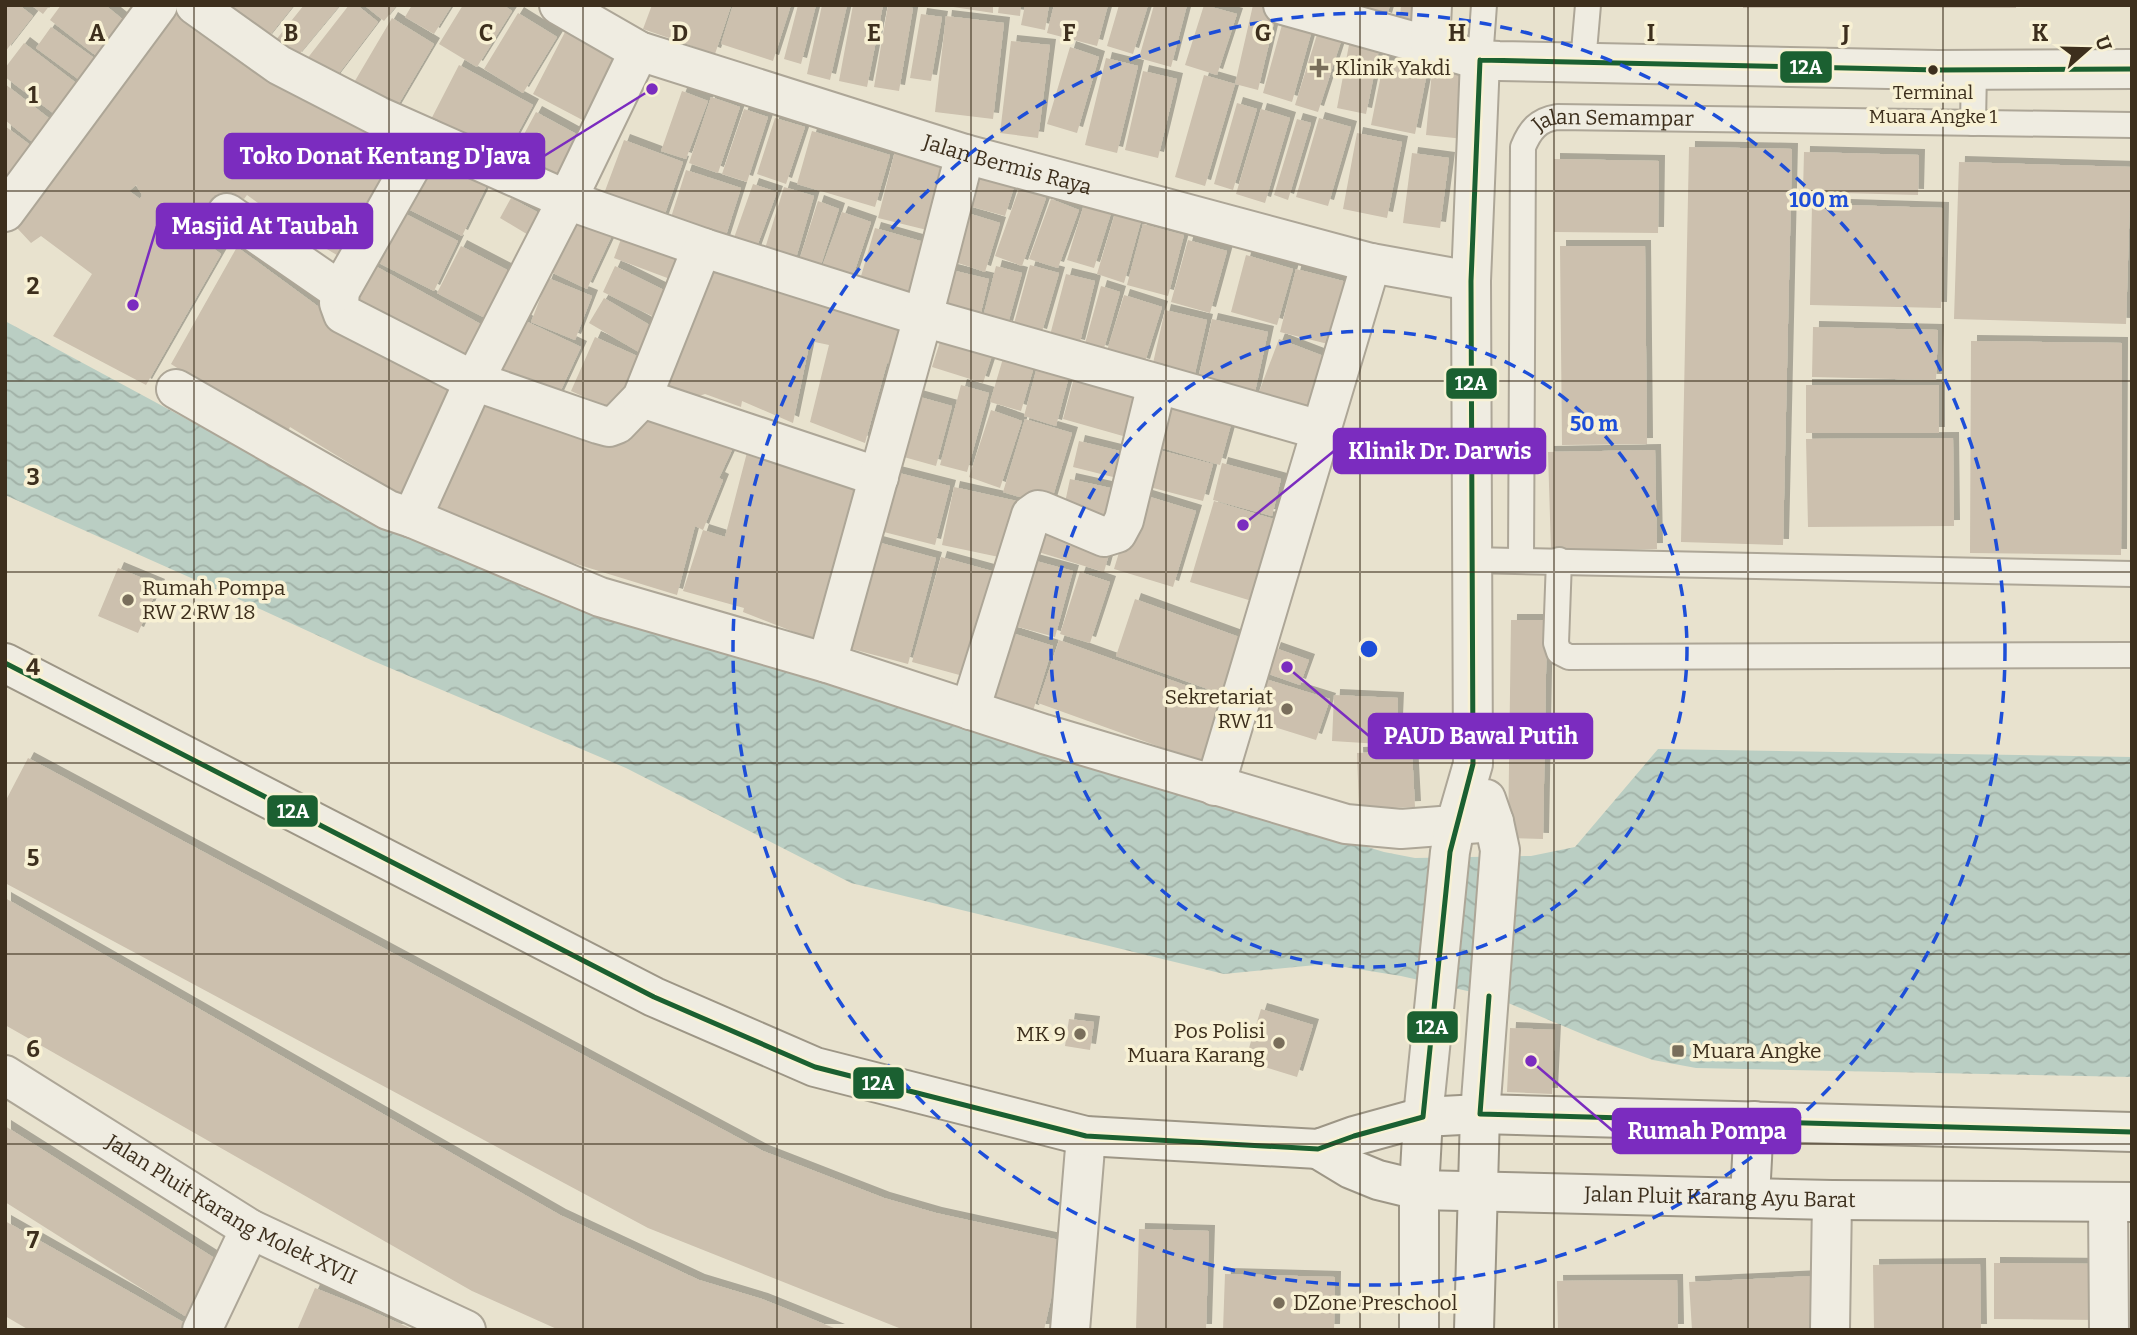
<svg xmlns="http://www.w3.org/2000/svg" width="2137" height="1335" viewBox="0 0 2137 1335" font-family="Bitter,serif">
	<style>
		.water { fill: url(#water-waves) }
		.building { fill: #ccc0ae; fill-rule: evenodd; filter: url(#shadow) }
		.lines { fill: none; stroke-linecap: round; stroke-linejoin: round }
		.lane-casing { stroke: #ada697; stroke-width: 28 }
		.street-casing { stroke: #ada697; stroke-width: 42 }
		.secondary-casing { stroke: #9d9686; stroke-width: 42 }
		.lane { stroke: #efece1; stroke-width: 24 }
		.street { stroke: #efece1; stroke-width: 38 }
		.secondary { stroke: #efece1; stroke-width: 38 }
		.bus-1-casing { stroke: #f8f1d4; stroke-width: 10 }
		.bus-1 { stroke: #1b6031; stroke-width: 5 }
		.grid { fill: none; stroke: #3d2f1d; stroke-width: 2; stroke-opacity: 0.55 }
		.ring { fill: none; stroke: #1d4ed8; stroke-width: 3.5; stroke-dasharray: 12 9 }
		.poi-dot { fill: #796e5b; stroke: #f8f1d4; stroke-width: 2.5 }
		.bus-dot { fill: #3d2f1d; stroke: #f8f1d4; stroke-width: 2.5 }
		.labels { text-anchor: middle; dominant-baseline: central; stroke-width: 7; stroke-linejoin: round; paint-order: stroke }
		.bus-label { font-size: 19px; fill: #3d2f1d; stroke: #f8f1d4 }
		.poi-label { font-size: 21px; fill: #3d2f1d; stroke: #f8f1d4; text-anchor: start }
		.street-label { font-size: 21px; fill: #3d2f1d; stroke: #f8f1d4 }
		.grid-label { font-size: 23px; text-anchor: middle; font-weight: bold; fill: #3d2f1d; stroke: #f8f1d4; stroke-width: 7; stroke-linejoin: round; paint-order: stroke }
		.centre { fill: #1d4ed8; stroke: #f8f1d4; stroke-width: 3.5 }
		.ring-label { font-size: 21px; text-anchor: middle; font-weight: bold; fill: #1d4ed8; stroke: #f8f1d4; stroke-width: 7; stroke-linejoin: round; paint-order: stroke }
		.leader { fill: none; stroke: #7b2cbf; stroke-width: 2.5 }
		.callout-dot { fill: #7b2cbf; stroke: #f8f1d4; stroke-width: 2.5 }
		.callout { fill: #7b2cbf; stroke: #7b2cbf; stroke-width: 2.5 }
		.callout-label { font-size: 23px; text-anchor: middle; font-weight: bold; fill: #fff }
		.line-badge { stroke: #f8f1d4; stroke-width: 2.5 }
		.badge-label { font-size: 19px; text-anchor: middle; font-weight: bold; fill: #fff }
	</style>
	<defs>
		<pattern id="water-waves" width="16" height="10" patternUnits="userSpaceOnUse" patternTransform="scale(1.75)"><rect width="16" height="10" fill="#bacec3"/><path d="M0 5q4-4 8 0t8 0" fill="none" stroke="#a1b1a7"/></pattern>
		<filter id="shadow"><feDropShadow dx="6" dy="-6" stdDeviation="0" flood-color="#0004"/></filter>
	</defs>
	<rect width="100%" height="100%" fill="#e8e2ce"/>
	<path class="water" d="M5,321L381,524L566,605L1384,852L1415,858L1531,856L1575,847L1658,749L2132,757V1077L1696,1068L1653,1060L1599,1041L1494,997L1401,976L1326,964L1224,974L851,883L626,768L371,660L245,602L5,495Z"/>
	<path class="building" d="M5,5H19L33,16L5,52Z
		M31,5H50L43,14Z
		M61,5H105L131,26L104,62L50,20Z
		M173,5L415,150L347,261L298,232L247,195L244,199L230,193L218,214L199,238L221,254L146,385L53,336L92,274L41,236L31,243L17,228L23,212ZM136,185L142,195L140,199L129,191Z
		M223,5H294L266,40Z
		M304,5H340L296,58L275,41Z
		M349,5H357L378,22L330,85L303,64Z
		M364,5H397L384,21Z
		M412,5H452L434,34L405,17Z
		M463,5H503L512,11L477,67L439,44Z
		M652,5L731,6L715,54L643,29Z
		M733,5H791L773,61L721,44Z
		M798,5H816L801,64L784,59Z
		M822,5H847L830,80L807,74Z
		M853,5H883L867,87L839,81Z
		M888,5L913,8L899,91L874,87Z
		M940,5H993V13Z
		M999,5H1021L1020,16L998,13Z
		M1025,5H1049L1045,30L1021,25Z
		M1054,5H1108L1097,46L1047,33Z
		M1119,5H1148L1133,54L1107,46Z
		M1154,5H1187L1171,67L1139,58Z
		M1204,5L1237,14L1217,75L1185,65Z
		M1253,5L1277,10L1258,90L1235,84Z
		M1348,5H1390L1386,19Z
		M1401,5H1426L1424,31L1399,29Z
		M1743,5H2016V8H1743Z
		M518,13L557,37L523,93L484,69Z
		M921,14L942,17L931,81L910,78Z
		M1285,14L1314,23L1292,102L1263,93Z
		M946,16L1004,23L993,119L935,112Z
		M392,18L434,44L391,117L349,91Z
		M1320,25L1344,32L1318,112L1295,105Z
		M51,27L108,68L93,90L36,48Z
		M1352,29L1382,35L1366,114L1337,108Z
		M565,32L624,63L592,125L533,94Z
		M1011,41L1050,45L1038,138L1000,133Z
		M24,43L84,89L61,119L5,77V68Z
		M1070,47L1099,57L1077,133L1047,124Z
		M1106,58L1138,66L1117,153L1085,145Z
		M1384,60L1428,68L1415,134L1371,125Z
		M459,65L533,105L499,168L426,129Z
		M1143,71L1177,79L1158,158L1125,150Z
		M1432,71L1471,76L1464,139L1426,135Z
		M1204,75L1235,84L1205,186L1175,177Z
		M5,84L59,126L41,149L5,120Z
		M682,91L708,101L686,159L661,151Z
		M711,97L740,107L718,173L689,163Z
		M1237,103L1257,109L1233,190L1214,184Z
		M744,109L768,117L747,182L722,174Z
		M1261,109L1290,118L1265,203L1236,194Z
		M536,112L580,136L550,189L507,166Z
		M775,118L805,127L786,184L757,174Z
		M1319,118L1351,127L1328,206L1296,197Z
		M1297,119L1311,123L1288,200L1274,195Z
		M5,126L41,153L5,181Z
		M812,131L890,155L875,207L797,184Z
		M1357,133L1402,142L1387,218L1343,209Z
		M624,140L683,162L661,225L599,207Z
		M1689,147L1792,149L1783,545L1681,542Z
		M895,151L948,165L931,231L878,218Z
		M422,152L487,185L462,236L396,203Z
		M1804,152L1919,155L1918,195L1803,192Z
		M1412,153L1449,158L1440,228L1403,223Z
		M1554,159L1659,161L1658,233L1554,232Z
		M1959,162L2131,167L2126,324L1954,319Z
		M686,170L741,188L722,248L667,230Z
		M966,174L1014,187L1005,216L958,203Z
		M753,184L777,192L752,260L729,252Z
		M784,187L814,196L794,265L763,255Z
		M1019,189L1046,198L1022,266L995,256Z
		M511,198L552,220L540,242L500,218Z
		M1051,199L1079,210L1058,268L1029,259Z
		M818,201L839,209L818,274L797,267Z
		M1085,201L1112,210L1094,268L1067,260Z
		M1812,204L1943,208L1941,308L1810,305Z
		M398,210L458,241L434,291L373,260Z
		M958,210L1000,223L985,272L943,258Z
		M842,212L871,222L849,288L818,278Z
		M1115,213L1141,221L1124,283L1097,274Z
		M578,214L614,231L587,289L551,272Z
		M1143,224L1184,235L1168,296L1127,285Z
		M875,228L924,242L907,304L857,290Z
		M621,239L684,261L678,282L614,258Z
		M1188,240L1227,251L1210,313L1171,302Z
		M461,246L511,272L487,319L437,293Z
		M1560,246H1645L1647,444L1562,445Z
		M237,247L342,324L463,383L411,501L290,427L288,431L232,403L171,364Z
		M703,253L903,320L892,364L887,363L865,443L810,422L829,345L810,341L793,423L742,401L741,407L705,394L696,397L655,387Z
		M1246,255L1293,269L1277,325L1231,312Z
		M368,262L486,327L468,370L344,308Z
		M1030,265L1059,273L1041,335L1013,327Z
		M615,266L670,293L658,319L603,292Z
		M996,266L1022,273L1007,327L982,321Z
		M939,267L989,279L979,321L929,308Z
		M1296,269L1347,282L1332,345L1280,332Z
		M1066,274L1095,281L1079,346L1049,339Z
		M548,278L592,296L575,340L531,322Z
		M1101,286L1120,292L1103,352L1084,347Z
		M1124,295L1162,307L1144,365L1106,354Z
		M604,298L653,327L639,352L589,323Z
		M1165,310L1207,320L1193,382L1151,372Z
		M515,316L581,347L555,403L489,372Z
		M1212,319L1268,332L1253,401L1196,387Z
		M945,326L996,343L983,383L932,367Z
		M1813,327L1938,330L1936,380L1812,377Z
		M595,337L646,360L622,414L571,391Z
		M1279,339L1326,357L1306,410L1259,392Z
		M1971,341L2122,343L2121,555L1970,553Z
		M1007,345L1038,353L1021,411L990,402Z
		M1041,352L1073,361L1056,426L1024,416Z
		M1077,367L1144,386L1130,438L1063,419Z
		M961,385L989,393L967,472L940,465Z
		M1806,385H1939V433H1806Z
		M478,386L608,431L645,403L738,437L719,478L723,480L703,530L725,537L750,441L868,479L820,642L743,612L744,608L683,591L703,530L695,526L677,595L563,560L429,511Z
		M909,394L952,406L936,466L893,454Z
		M1164,402L1232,421L1220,465L1152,445Z
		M991,410L1022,421L1000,488L969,477Z
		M1025,419L1072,433L1050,506L1003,492Z
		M1953,438L1954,526L1808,527L1806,439Z
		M1079,441L1132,454L1125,480L1073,467Z
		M1144,446L1213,464L1203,501L1134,483Z
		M1655,450L1657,549L1551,551L1548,452Z
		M1222,463L1281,479L1272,516L1213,500Z
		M891,471L950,486L935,545L876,530Z
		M1070,479L1124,491L1117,523L1063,512Z
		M954,487L1026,503L1013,560L942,545Z
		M1137,493L1196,511L1173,587L1114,569Z
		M1214,501L1280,521L1255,602L1190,582Z
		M1044,522L1112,543L1104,572L1035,551Z
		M866,539L936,558L908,664L837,645Z
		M941,557L1003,574L974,679L912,662Z
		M1021,557L1073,571L1055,637L1003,623Z
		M118,568L159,585L138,633L98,616Z
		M1080,572L1110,582L1090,643L1060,634Z
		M1135,599L1250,641L1230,697L1116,656Z
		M1511,620H1547L1543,839L1508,838Z
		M1006,631L1053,646L1033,711L986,696Z
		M1059,640L1224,699L1202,762L1038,703Z
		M1275,648L1309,660L1300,685L1266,673Z
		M1259,677L1330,699L1316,740L1245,718Z
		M1334,695L1398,698L1396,745L1332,741Z
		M1412,751L1415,807L1359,809L1357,753Z
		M28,758L763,1151L884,1198L936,1213L1064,1241L1044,1330H908L899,1328L648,1228L5,883V802Z
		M5,898L560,1215L699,1280L762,1299L839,1330H559L472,1291L5,1025Z
		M1261,1009L1313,1025L1297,1077L1245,1061Z
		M1069,1019L1094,1022L1090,1050L1065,1046Z
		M1510,1028L1555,1030L1552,1094L1507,1092Z
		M5,1126L227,1266L193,1321L5,1202Z
		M5,1221L190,1326L188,1330H29L5,1316Z
		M1139,1229L1209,1231L1206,1330H1136Z
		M1994,1263L2103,1264V1320L1994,1319Z
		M1980,1264L1981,1330H1874L1873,1265Z
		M1225,1274L1335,1277L1334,1330H1223Z
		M1815,1276L1818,1330H1692L1689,1282Z
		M1677,1280L1678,1330H1558L1557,1281Z
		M315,1288L365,1308L414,1330H297Z"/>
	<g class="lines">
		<defs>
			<g id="lane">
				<path d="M1480,60L1484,5"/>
				<path d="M1583,63L1588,5"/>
				<path d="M1973,123L1974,70"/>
				<path d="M1471,560L2132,574"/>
				<path d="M1559,560L1556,643L1559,652L1569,657L2132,655"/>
				<path id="s1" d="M1521,561L1523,147C1530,130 1538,120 1557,117L2132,125"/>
			</g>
			<g id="street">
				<path d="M195,5L279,65L378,116L567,200L704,248"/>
				<path id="s2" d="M559,5L639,51L965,154L1371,263L1471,281"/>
				<path d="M1283,5L1480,60L1499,61L1938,70L2132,69"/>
				<path d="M1430,46L1432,5"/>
				<path d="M427,138L340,291L339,303L343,314L474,381L598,424L609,427L617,424L642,398L697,260L704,248L923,317L1320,430"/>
				<path d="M5,212L158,5"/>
				<path d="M227,213L340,291"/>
				<path d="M176,389L388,510L412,518L600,597L827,663L1044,734L1346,824L1401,829L1494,822"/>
				<path d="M642,398L879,477"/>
				<path d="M412,518L474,381L567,200L639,51"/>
				<path d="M827,663L923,317L965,154"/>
				<path d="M970,710L1031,515L1038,510L1042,511L1104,537L1117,533L1124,520L1157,384"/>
				<path d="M1215,786L1371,263"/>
				<path id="s3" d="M5,1075L250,1229L466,1330"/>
				<path d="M1480,1114L1500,850L1494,822L1486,799"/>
				<path d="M1423,1117L1450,852L1455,826L1473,764L1471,281L1480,60"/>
				<path d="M2108,1202L2109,1330"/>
				<path d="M202,1330L250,1229"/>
				<path d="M1070,1330L1086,1136"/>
				<path d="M1830,1330L1832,1200"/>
			</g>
			<g id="secondary">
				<path d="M5,663L654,997L815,1067L1086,1136L1318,1149L1354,1136L1423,1117L1480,1114L2132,1132"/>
				<path id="s4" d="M1318,1149L1351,1169L1378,1180L1419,1190L1832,1200L2132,1202"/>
				<path d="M1750,1197L1754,1121"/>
				<path d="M1419,1330V1190L1423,1117"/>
				<path d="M1474,1330L1480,1114"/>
			</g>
		</defs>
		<use href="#lane" class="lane-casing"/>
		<use href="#street" class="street-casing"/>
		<use href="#secondary" class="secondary-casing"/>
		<use href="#lane" class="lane"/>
		<use href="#street" class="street"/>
		<use href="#secondary" class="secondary"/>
		<defs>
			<path id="bus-1" d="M1480,60L1938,70L2132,69
				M5,663L654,997L815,1067L1086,1136L1318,1149L1354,1136L1423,1117L1450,852L1473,764L1471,281L1480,60
				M1489,996L1480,1114L2132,1132"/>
		</defs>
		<use href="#bus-1" class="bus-1-casing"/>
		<use href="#bus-1" class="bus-1"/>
	</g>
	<path class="grid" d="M194,5V1330M389,5V1330M583,5V1330M777,5V1330M971,5V1330M1166,5V1330M1360,5V1330M1554,5V1330M1748,5V1330M1943,5V1330M5,191H2132M5,381H2132M5,572H2132M5,763H2132M5,954H2132M5,1144H2132"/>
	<g class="ring">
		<circle cx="1369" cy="649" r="318"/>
		<circle cx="1369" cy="649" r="636"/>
	</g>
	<g class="poi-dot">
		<path d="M1315.5 57.5h7v7h7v7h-7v7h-7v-7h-7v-7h7z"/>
		<circle cx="128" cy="600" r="7"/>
		<circle cx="1287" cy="709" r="7"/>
		<circle cx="1080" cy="1034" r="7"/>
		<circle cx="1279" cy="1043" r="7"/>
		<rect x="1671" y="1044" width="14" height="14" rx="3.5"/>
		<circle cx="1279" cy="1303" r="7"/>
	</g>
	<circle class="bus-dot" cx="1933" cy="70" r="6"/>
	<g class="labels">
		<g class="bus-label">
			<text x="1933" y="92">Terminal<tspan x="1933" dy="24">Muara Angke 1</tspan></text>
		</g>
		<g class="poi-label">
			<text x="1335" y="68">Klinik Yakdi</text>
			<text x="142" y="588">Rumah Pompa<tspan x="142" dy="24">RW 2 RW 18</tspan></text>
			<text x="1273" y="697" text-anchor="end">Sekretariat<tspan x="1273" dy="24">RW 11</tspan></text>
			<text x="1265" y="1031" text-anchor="end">Pos Polisi<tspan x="1265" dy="24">Muara Karang</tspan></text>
			<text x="1066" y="1034" text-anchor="end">MK 9</text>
			<text x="1692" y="1051">Muara Angke</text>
			<text x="1293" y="1303">DZone Preschool</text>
		</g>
		<g class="street-label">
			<text stroke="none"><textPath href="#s1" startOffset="518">Jalan Semampar</textPath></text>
			<text stroke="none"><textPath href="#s2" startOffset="478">Jalan Bermis Raya</textPath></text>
			<text stroke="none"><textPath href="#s4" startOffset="411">Jalan Pluit Karang Ayu Barat</textPath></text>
			<text stroke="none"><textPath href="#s3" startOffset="264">Jalan Pluit Karang Molek XVII</textPath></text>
		</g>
	</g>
	<g class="grid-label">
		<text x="97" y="41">A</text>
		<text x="291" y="41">B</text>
		<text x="486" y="41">C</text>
		<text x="680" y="41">D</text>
		<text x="874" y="41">E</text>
		<text x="1069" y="41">F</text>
		<text x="1263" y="41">G</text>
		<text x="1457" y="41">H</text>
		<text x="1651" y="41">I</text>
		<text x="1846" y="41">J</text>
		<text x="2040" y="41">K</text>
		<text x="33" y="103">1</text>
		<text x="33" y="294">2</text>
		<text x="33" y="485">3</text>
		<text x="33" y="675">4</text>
		<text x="33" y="866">5</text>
		<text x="33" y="1057">6</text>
		<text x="33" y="1248">7</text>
	</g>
	<circle cx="1369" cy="649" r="10" class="centre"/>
	<g class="ring-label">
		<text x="1819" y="207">100 m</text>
		<text x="1594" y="431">50 m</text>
	</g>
	<path class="leader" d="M652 89L544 156M133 305L157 226M1243 525L1334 451M1287 667L1369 736M1531 1061L1613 1131"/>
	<g class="callout-dot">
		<circle cx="652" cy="89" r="7"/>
		<circle cx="133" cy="305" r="7"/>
		<circle cx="1243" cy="525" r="7"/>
		<circle cx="1287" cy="667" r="7"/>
		<circle cx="1531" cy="1061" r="7"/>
	</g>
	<g class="callout">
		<rect x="225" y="134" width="319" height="44" rx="7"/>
		<rect x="157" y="204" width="215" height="44" rx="7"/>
		<rect x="1334" y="429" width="211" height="44" rx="7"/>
		<rect x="1369" y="714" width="223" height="44" rx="7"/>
		<rect x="1613" y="1109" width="187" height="44" rx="7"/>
	</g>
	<g class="callout-label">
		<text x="385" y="164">Toko Donat Kentang D'Java</text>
		<text x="265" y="234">Masjid At Taubah</text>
		<text x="1440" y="459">Klinik Dr. Darwis</text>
		<text x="1481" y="744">PAUD Bawal Putih</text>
		<text x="1707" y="1139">Rumah Pompa</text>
	</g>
	<g class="line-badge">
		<rect x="1779" y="50" width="54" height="34" rx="7" fill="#1b6031"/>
		<rect x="1445" y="367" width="53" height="33" rx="7" fill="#1b6031"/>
		<rect x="266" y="794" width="53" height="34" rx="7" fill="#1b6031"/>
		<rect x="1406" y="1010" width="53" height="34" rx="7" fill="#1b6031"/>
		<rect x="852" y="1066" width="53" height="34" rx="7" fill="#1b6031"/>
	</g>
	<g class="badge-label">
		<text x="1806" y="74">12A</text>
		<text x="1471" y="390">12A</text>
		<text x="293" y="818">12A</text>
		<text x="1432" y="1034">12A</text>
		<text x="878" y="1090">12A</text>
	</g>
	<rect width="2137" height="1335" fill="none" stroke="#3d2f1d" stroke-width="14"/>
	<g transform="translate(2088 49) rotate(70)" stroke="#f8f1d4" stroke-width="5" paint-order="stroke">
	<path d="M0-5L12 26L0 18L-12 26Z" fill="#3d2f1d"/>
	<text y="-10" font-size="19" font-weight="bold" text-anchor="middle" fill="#3d2f1d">U</text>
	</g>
</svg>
